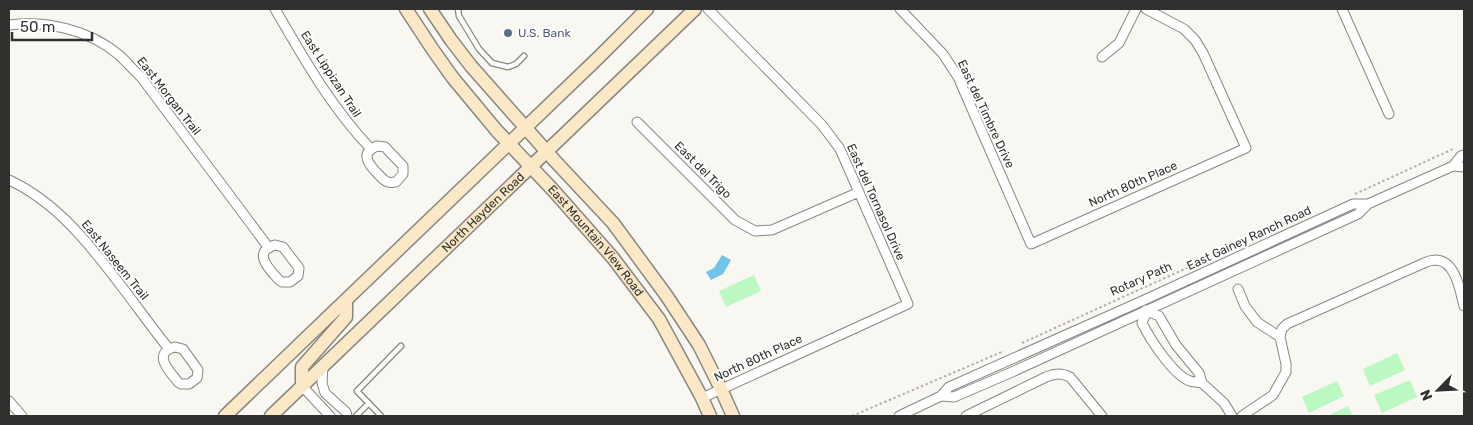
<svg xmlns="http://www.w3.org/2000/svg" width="1473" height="425" viewBox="0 0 1473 425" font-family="Rubik,sans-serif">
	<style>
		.green { fill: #bcf8c2 }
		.water { fill: #6fc4e7 }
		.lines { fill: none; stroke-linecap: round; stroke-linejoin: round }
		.lane-casing { stroke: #898781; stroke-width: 7 }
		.street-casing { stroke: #898781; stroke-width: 11 }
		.secondary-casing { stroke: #898781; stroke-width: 15 }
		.path { stroke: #b3b1ac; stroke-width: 2; stroke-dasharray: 2.5 2.5; stroke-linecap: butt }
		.lane { stroke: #fff; stroke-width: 4.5 }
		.street { stroke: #fff; stroke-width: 9 }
		.secondary { stroke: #fae8c6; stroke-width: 12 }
		.service-dot { fill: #5c6f8a; stroke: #fff; stroke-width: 2 }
		.labels { text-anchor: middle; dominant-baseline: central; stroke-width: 4; stroke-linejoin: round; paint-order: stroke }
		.service-label { font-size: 12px; fill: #4e5e75; stroke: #fff; text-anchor: start }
		.street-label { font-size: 12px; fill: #32302e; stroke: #fff }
	</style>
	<rect width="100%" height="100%" fill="#f9f7f1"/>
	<path class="green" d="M754,275L761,291L726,307L719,291Z
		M1397,353L1405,370L1370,386L1363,369Z
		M1410,380L1417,397L1382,413L1374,395Z
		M1337,381L1344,396L1309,413L1302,397Z
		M1348,406L1353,416H1327Z"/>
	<path class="water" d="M722,255L731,260L723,274L711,280L706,272L714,268Z"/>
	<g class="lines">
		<defs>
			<path id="lane" d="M458,9L459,16L479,49L492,63L508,67L516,64L524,56
				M356,416L369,403
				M381,416L357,391L401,346"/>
			<path id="street" d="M275,9C304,59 331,107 371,149
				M900,9L943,54L958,77L1031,244L1246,148L1203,53L1195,40L1184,29L1146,9
				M1342,9L1389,114
				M9,25C46,20 90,30 119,55C127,62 133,70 141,77L269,248
				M1102,57L1119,43L1136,9
				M637,122L735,220L755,231L772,230L859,192
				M377,146L385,147L403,166V174L396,182C393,182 391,183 388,182C384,181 381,177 378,174C369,165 359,153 377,146Z
				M1453,166L1461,156L1464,155
				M9,180C57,202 91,246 122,287C138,308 153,329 169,349
				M275,245L283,247L299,268L298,276L290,282H282L279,280C270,270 251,252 275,245Z
				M1238,289L1245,306L1257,322L1280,337
				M1146,310L1147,311L1142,323C1150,339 1173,375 1190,381C1193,382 1198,382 1202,383
				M1147,311L1159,316L1176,345L1199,373L1202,383L1224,403L1232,416
				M175,347L183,349L198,370L197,378L189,384H181L178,382C170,372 151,353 175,347Z
				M323,366L322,383L325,393L346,412L347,416
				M302,386L330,416
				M941,396L949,387L1142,301L1353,204H1368
				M702,398L908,304L840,149L822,125L708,9
				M9,401L22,416
				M899,416L941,396L954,397L1012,372L1358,214L1368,204L1453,166L1464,167
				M966,416L1046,377C1056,373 1062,373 1070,377L1102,416
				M1242,416L1273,395L1286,372V364L1280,337L1282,329L1287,324L1424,263C1428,261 1432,260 1436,260C1456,261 1460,291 1464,306"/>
			<g id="secondary">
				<path id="s1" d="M406,9L433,50L453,78L497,131L553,190L613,258L659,319L702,398L710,416"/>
				<path d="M430,9L451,40L471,66L555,161L613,223L666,295L699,345L721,389L733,416"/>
				<path d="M302,386V367L346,317V301"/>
				<path d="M225,416L599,57L647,9"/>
				<path id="s2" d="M271,416L695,9"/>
			</g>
		</defs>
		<use href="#lane" class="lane-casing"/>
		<use href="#street" class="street-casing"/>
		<use href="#secondary" class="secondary-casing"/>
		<path class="path" d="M1355,194L1453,149
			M1022,343L1211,257
			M852,416L1004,351"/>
		<use href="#lane" class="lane"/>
		<use href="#street" class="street"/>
		<use href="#secondary" class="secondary"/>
	</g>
	<circle class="service-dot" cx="508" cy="33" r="5"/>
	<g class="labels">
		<g class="service-label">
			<text x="518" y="33">U.S. Bank</text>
		</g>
		<g class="street-label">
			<text transform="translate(331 74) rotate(57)">East Lippizan Trail</text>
			<text transform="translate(169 96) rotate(52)">East Morgan Trail</text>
			<text transform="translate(986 114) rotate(65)">East del Timbre Drive</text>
			<text transform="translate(703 170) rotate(45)">East del Trigo</text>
			<text transform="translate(1133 184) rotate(-24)">North 80th Place</text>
			<text transform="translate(876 202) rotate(66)">East del Tornasol Drive</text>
			<text stroke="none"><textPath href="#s2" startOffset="294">North Hayden Road</textPath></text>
			<text transform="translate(1249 238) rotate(-25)">East Gainey Ranch Road</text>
			<text stroke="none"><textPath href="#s1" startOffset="300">East Mountain View Road</textPath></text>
			<text transform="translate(115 260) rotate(51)">East Naseem Trail</text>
			<text transform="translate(1141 279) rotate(-24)">Rotary Path</text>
			<text transform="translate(758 358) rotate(-25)">North 80th Place</text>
		</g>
	</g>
	<rect width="1473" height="425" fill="none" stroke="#32302e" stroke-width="20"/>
	<g transform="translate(1438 390) rotate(246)" stroke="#ffffff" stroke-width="4" paint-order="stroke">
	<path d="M0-4L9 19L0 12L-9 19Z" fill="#32302e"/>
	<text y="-8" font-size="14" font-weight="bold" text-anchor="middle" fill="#32302e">N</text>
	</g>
	<path d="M12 32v8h80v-8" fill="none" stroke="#32302e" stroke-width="2.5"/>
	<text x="20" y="32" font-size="15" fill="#32302e" stroke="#ffffff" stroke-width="4" paint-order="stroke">50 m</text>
</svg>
